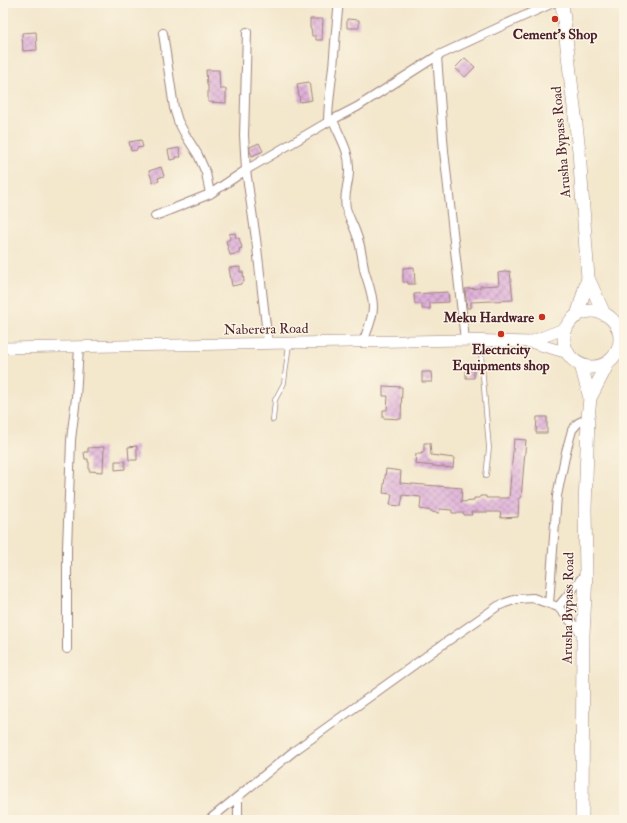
<svg xmlns="http://www.w3.org/2000/svg" width="627" height="823" viewBox="0 0 627 823" font-family="'IM FELL Double Pica',serif">
	<style>
		.building { fill: url(#building-cross-hatch) }
		.lines { fill: none; stroke-linecap: round; stroke-linejoin: round }
		.service-casing { stroke: #9e837c; stroke-width: 5.5 }
		.minor-casing { stroke: #9e837c; stroke-width: 10 }
		.tertiary-casing { stroke: #9e837c; stroke-width: 12 }
		.primary-casing { stroke: #9e837c; stroke-width: 14 }
		.service { stroke: #fff; stroke-width: 4 }
		.minor { stroke: #fff; stroke-width: 8 }
		.tertiary { stroke: #fff; stroke-width: 11 }
		.primary { stroke: #fff; stroke-width: 13 }
		.poi-dot { fill: #c8321e; stroke: #fcf5e5; stroke-width: 1.5 }
		.labels { text-anchor: middle; dominant-baseline: central; stroke-width: 3; stroke-linejoin: round; paint-order: stroke }
		.poi-label { font-size: 14px; font-weight: bold; fill: #4a1f2b; stroke: #fcf5e5 }
		.street-label { font-size: 14px; fill: #4a1f2b; stroke: #fcf5e5 }
	</style>
	<defs>
		<pattern id="building-cross-hatch" width="8" height="8" patternUnits="userSpaceOnUse"><rect width="8" height="8" fill="#dfb1da"/><path d="M0 0l8 8M0 8l8-8" fill="none" stroke="#b78fb1"/></pattern>
	</defs>
	<rect width="100%" height="100%" fill="#fcf5e5"/>
	<filter id="ink" filterUnits="userSpaceOnUse"><feTurbulence type="fractalNoise" baseFrequency=".025" numOctaves="2"/><feDisplacementMap in="SourceGraphic" scale="8" xChannelSelector="R" yChannelSelector="G"/><feConvolveMatrix kernelMatrix="1 2 1 2 8 2 1 2 1" color-interpolation-filters="sRGB"/></filter>
	<filter id="wash" filterUnits="userSpaceOnUse"><feTurbulence type="fractalNoise" baseFrequency=".012" numOctaves="4" result="noise"/><feDisplacementMap in="SourceGraphic" scale="16" xChannelSelector="R" yChannelSelector="G"/><feGaussianBlur stdDeviation="0.9" result="paint"/><feColorMatrix in="noise" values="0 0 0 0 0 0 0 0 0 0 0 0 0 0 0 0 0 1.4 0 .05"/><feComposite in="paint" operator="in"/></filter>
	<g filter="url(#wash)">
		<rect width="100%" height="100%" fill="#f3e7cc"/>
		<g id="blocks">
			<path class="building" d="M310,19H323L322,40H316V36H312L311,28H310Z
				M347,19L359,20V28H347Z
				M36,32L37,50L23,51L22,33Z
				M465,58L475,67L465,77L455,68Z
				M206,70H219L220,89H226V103L208,102V85H207Z
				M309,82L312,100L300,102L297,84Z
				M141,140L143,147L137,148V150L131,151L129,142Z
				M259,143L263,151L252,156L250,151V147Z
				M179,148L181,157H176V159L170,160L168,150Z
				M161,167L164,176L158,178L159,181L153,183L149,171Z
				M235,233L236,238H239L242,248L239,249L240,253L230,255L226,241L230,239L229,234Z
				M240,267V272H243L244,282L241,283V284L232,286L229,268Z
				M414,267L415,284H408V282H403V268Z
				M510,271L513,300L471,302V308H467L465,289L480,288V286L499,285L498,273Z
				M448,292L449,302L430,303V309H422V304H415L414,294Z
				M466,365H474V378H466Z
				M422,372H431L432,382H422Z
				M383,386L402,387L401,419L383,418V410H387L388,396H383Z
				M537,417H547V433H536Z
				M514,439L526,440L521,498H519L518,517L501,518L500,512H471L472,515H464V513H452V510L440,509L439,513L432,512V511L420,509L421,497L403,495L401,506L390,505L392,494L383,493L386,469L401,471L400,483L462,488L461,502L474,501V498H480V496H486V498H509Z
				M424,443H430L431,455L454,458L453,468L415,464L416,454H422V452H424Z
				M137,446V460H129L128,447Z
				M104,447L103,472L89,471V462H88V459H85L84,452H88V448Z
				M115,461H125V469L115,470Z"/>
		</g>
	</g>
	<g filter="url(#ink)">
		<use href="#blocks" fill-opacity="0" stroke="#9e837c" stroke-width="1"/>
		<g class="lines">
			<defs>
				<path id="service" d="M480,341L489,448L486,476
					M273,420L275,400L284,383L289,344"/>
				<path id="minor" d="M247,32L244,135L246,170L256,239L268,343
					M163,33L174,108L178,121L186,136L198,155L206,173L210,194
					M437,56L444,151L465,340
					M333,120C340,138 350,151 349,171C349,184 343,195 346,208C348,216 353,224 356,233C361,245 362,256 364,269C367,281 373,293 373,307C373,319 367,331 363,342
					M328,122C328,104 331,86 333,67C335,46 336,24 339,3
					M155,216L210,194L246,170L328,122L357,107L437,56L504,25L553,3
					M549,604L557,496L566,452L572,430L578,423L588,418
					M558,607L585,574
					M67,649V548L70,469L71,440L76,398L79,347
					M238,797V820
					M209,820L294,751L432,652L498,606L505,603L517,599L533,598L558,607L583,635"/>
				<path id="tertiary" d="M617,328L624,330
					M530,342L566,328
					M3,348L465,340L530,342L568,353
					M618,349L624,348"/>
				<path id="primary" d="M562,3L579,151L588,278L604,314
					M564 339a28 28 0 1 1 56 0a28 28 0 1 1-56 0Z
					M577,316L588,278
					M581,365L590,398L588,418L585,509L586,574L583,635L582,820
					M590,398L608,363"/>
			</defs>
			<use href="#service" class="service-casing"/>
			<use href="#minor" class="minor-casing"/>
			<use href="#tertiary" class="tertiary-casing"/>
			<use href="#primary" class="primary-casing"/>
			<use href="#service" class="service"/>
			<use href="#minor" class="minor"/>
			<use href="#tertiary" class="tertiary"/>
			<use href="#primary" class="primary"/>
		</g>
	</g>
	<g class="poi-dot">
		<circle cx="555" cy="19" r="4"/>
		<circle cx="542" cy="317" r="4"/>
		<circle cx="501" cy="334" r="4"/>
	</g>
	<g class="labels">
		<g class="poi-label">
			<text x="555" y="34">Cement's Shop</text>
			<text x="534" y="317" text-anchor="end">Meku Hardware</text>
			<text x="501" y="349">Electricity<tspan x="501" dy="16">Equipments shop</tspan></text>
		</g>
		<g class="street-label">
			<text transform="translate(561 142) rotate(-95)">Arusha Bypass Road</text>
			<text transform="translate(266 329) rotate(-1)">Naberera Road</text>
			<text transform="translate(568 608) rotate(-89)">Arusha Bypass Road</text>
		</g>
	</g>
	<rect width="627" height="823" fill="none" stroke="#fcf5e5" stroke-width="16"/>
</svg>
